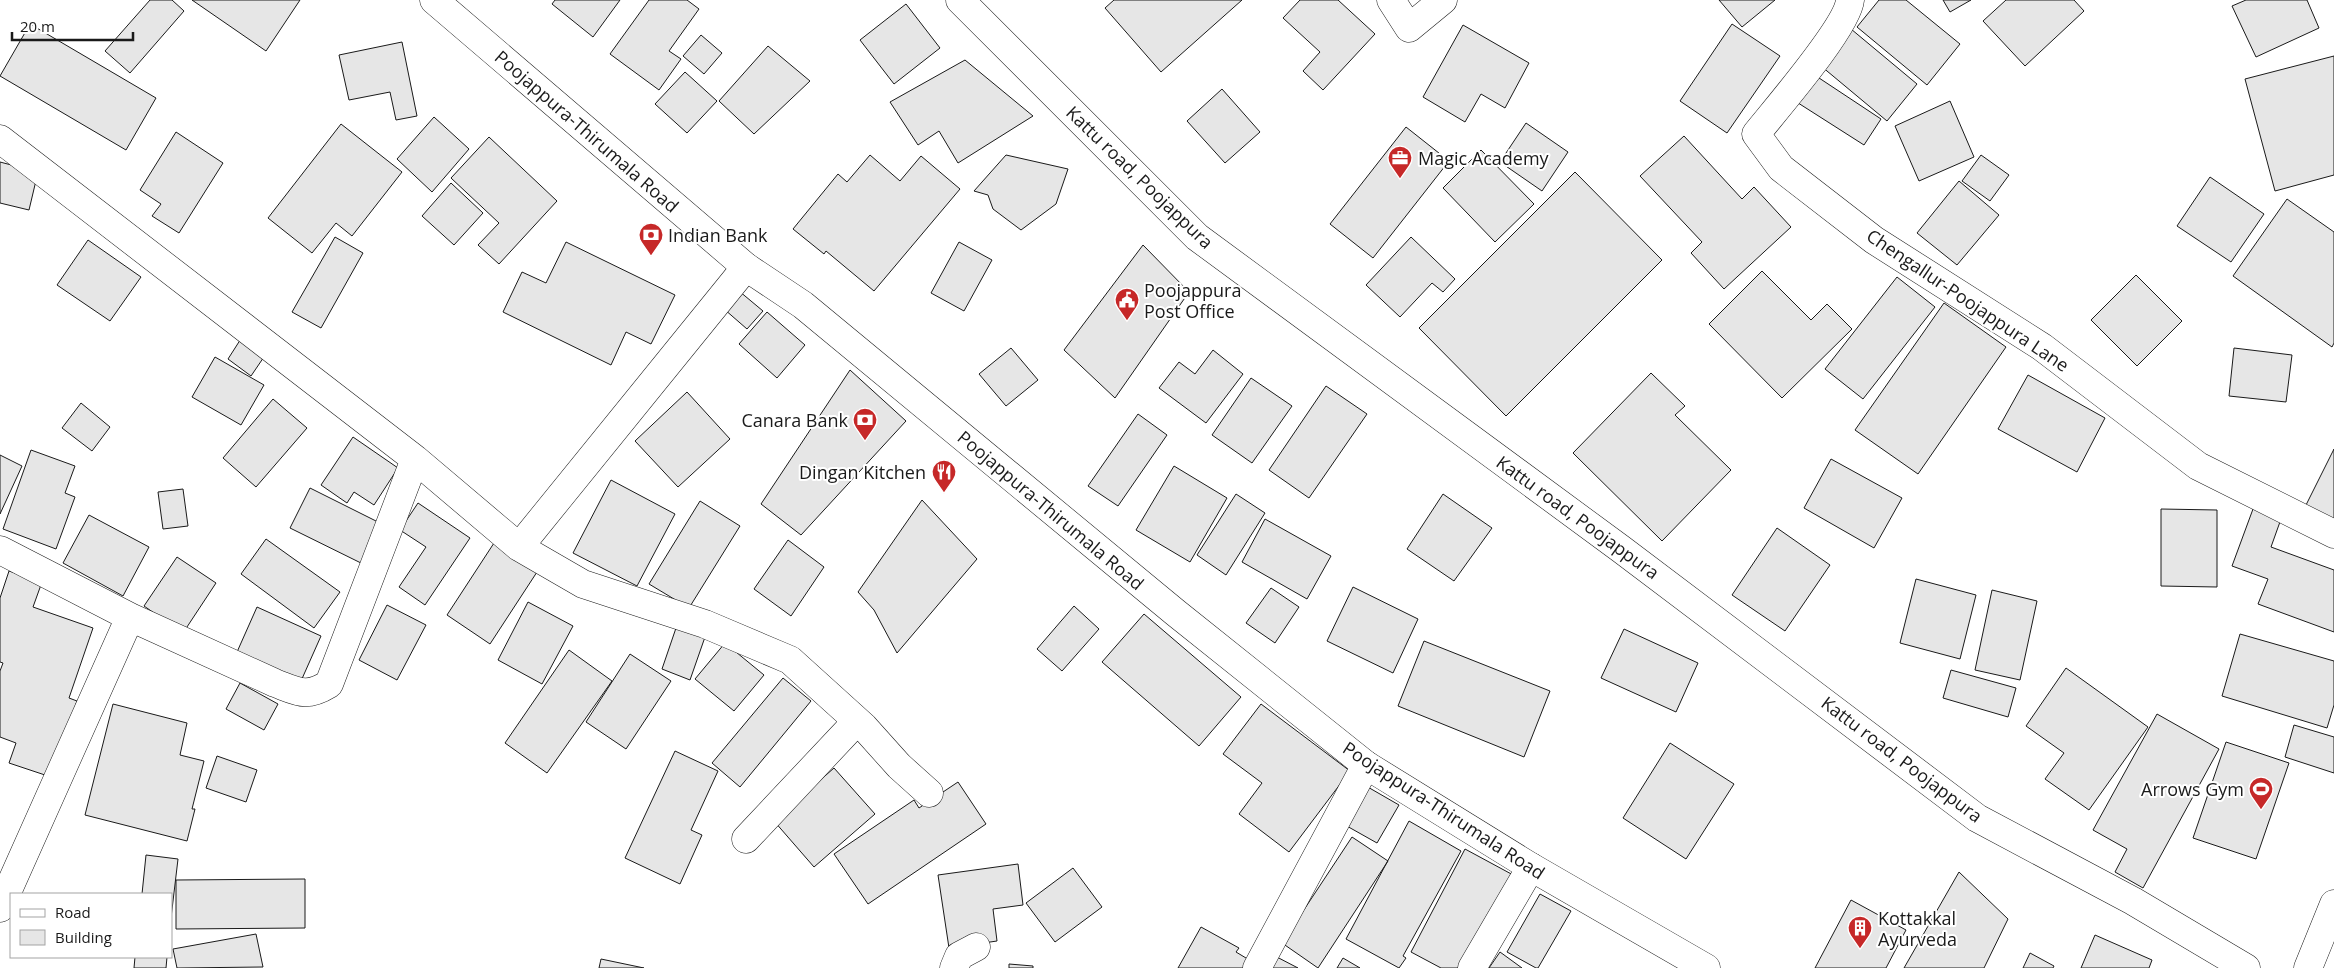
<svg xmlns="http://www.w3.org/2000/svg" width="2334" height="968" viewBox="0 0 2334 968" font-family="'Open Sans',sans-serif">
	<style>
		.building { fill: #e6e6e6; stroke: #1a1a1a }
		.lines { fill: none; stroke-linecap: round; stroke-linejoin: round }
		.minor-casing { stroke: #1a1a1a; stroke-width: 29 }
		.major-casing { stroke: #1a1a1a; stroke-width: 29 }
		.minor { stroke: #fff; stroke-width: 28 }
		.major { stroke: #fff; stroke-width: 28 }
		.labels { text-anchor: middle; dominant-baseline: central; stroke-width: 4; stroke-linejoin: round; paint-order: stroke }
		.street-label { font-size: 18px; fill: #1a1a1a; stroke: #fff }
		.poi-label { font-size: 18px; fill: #1a1a1a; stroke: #fff; text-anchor: start }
	</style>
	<rect width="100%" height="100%" fill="#fff"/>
	<path class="building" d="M150,0H172L184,11L130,73L105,51Z
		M192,0H300L266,51Z
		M555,0H620L593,37L552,4Z
		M649,0H687L699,9L669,51L681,59L659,90L610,54Z
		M1114,0H1242L1161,72L1105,8Z
		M1300,0H1338L1375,34L1323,90L1303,71L1320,52L1283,18Z
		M1719,0H1775L1742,27Z
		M1879,0H1906L1960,44L1927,85L1857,27Z
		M1943,0H1971L1950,12Z
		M2006,0H2074L2084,11L2025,66L1983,21Z
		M2246,0H2307L2319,28L2256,57L2232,6Z
		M906,4L940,48L894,84L860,40Z
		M30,24L156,98L126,150L0,76Z
		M1732,24L1780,56L1727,133L1680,101Z
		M1463,25L1529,63L1505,108L1481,94L1465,122L1423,97Z
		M1851,29L1917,84L1887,121L1821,66Z
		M701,35L722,53L704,74L683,56Z
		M402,42L417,116L396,120L390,92L349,100L339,55Z
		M768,46L810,81L754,134L719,101Z
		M2334,56V175L2275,191L2245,79Z
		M965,60L1033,116L958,163L939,131L918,145L890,102Z
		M685,72L717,101L687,133L655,104Z
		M1813,74L1881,119L1864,145L1795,101Z
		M1222,89L1260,132L1225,163L1187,121Z
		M1950,101L1974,157L1919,181L1895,126Z
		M434,117L469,149L432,192L397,159Z
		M1526,123L1568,152L1542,191L1500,162Z
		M341,124L402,172L352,236L336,223L312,253L268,218Z
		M1406,127L1449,161L1373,258L1330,224Z
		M176,132L223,163L179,233L152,216L161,204L140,190Z
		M1684,136L1742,199L1754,187L1791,227L1724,289L1691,253L1702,242L1640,176Z
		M489,137L557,201L499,264L478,245L499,223L451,178Z
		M1481,150L1534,204L1495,242L1443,188Z
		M870,155L900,181L921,156L960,189L874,291L826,251L824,254L793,229L838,174L847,182Z
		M1006,155L1068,169L1056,204L1021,230L993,209L988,195L974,191Z
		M1981,155L2009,175L1990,201L1962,181Z
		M0,162L38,172L29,210L0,203Z
		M1575,172L1662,260L1506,416L1419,328Z
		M2210,177L2264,214L2231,262L2177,226Z
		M1959,181L1999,215L1957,265L1917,233Z
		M451,183L483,213L454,245L422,216Z
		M2287,199L2334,232V343L2332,347L2233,276Z
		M335,237L363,253L321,328L292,312Z
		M1411,237L1455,279L1443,292L1432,283L1400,317L1366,285Z
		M88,240L141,277L110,321L57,285Z
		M566,242L675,295L651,344L626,332L611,365L503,312L522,272L546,283Z
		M959,242L992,260L964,311L931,293Z
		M1143,245L1189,292L1115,398L1064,350Z
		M1762,271L1811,320L1827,304L1852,329L1782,398L1709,324Z
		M2136,275L2182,321L2137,366L2091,320Z
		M1897,277L1935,307L1863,399L1825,369Z
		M739,291L763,311L747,329L724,309Z
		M1944,303L2006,347L1918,474L1855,430Z
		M767,312L805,345L777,378L739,344Z
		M244,334L268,351L251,376L228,359Z
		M1011,348L1038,380L1006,406L979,374Z
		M2234,348L2292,355L2286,402L2229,396Z
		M1213,350L1243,374L1206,423L1159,388L1179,362L1195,374Z
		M215,357L264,385L241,425L192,397Z
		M850,370L906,421L801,535L761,504Z
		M1651,373L1685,406L1675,415L1731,470L1662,541L1573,453Z
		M2028,375L2105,418L2077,472L1998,429Z
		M1251,378L1292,406L1252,463L1212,435Z
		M1326,386L1367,414L1309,498L1269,470Z
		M687,392L730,439L678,487L635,441Z
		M273,399L307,428L256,487L223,458Z
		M81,403L110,427L92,451L62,428Z
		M1138,414L1167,435L1118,506L1088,486Z
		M353,437L398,468L374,505L354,492L347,503L321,485Z
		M2334,449V520L2306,505Z
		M31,450L75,466L65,493L75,497L56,549L3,529Z
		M0,455L22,466L0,514Z
		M1831,459L1902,498L1874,548L1804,508Z
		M1174,466L1227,498L1190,562L1136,530Z
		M611,480L675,514L637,586L573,553Z
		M310,488L384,525L365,565L290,528Z
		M183,489L188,526L163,529L158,492Z
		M1236,494L1265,513L1226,575L1197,555Z
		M1443,494L1492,528L1454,581L1407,549Z
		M922,500L977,559L897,653L874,610L858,592Z
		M700,501L740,526L689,608L649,584Z
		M418,503L470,538L425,605L399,587L426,547L400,530Z
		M2161,509L2217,510V587L2161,586Z
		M2253,509L2281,519L2271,547L2334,570V632L2258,604L2268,579L2232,566Z
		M89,515L149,547L123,596L63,563Z
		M1265,519L1331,556L1307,599L1242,562Z
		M1777,528L1830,565L1785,631L1732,595Z
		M266,539L340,592L314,628L241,574Z
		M788,540L824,567L791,616L754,589Z
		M494,543L537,572L490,644L447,615Z
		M177,557L216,583L183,633L144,606Z
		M9,571L42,582L33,607L93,628L69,698L77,701L51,777L9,763L16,743L0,737V671L3,663L0,662V598Z
		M1916,579L1976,595L1960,659L1900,643Z
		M1353,587L1418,619L1393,673L1327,641Z
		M1271,588L1299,607L1275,643L1246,623Z
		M1992,590L2037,601L2020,680L1975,670Z
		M528,602L573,626L542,684L498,660Z
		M387,605L426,625L397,680L359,660Z
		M1074,606L1099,629L1062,671L1037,649Z
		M257,607L321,636L301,681L237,652Z
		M1144,614L1241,697L1199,746L1102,662Z
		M676,628L705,637L690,680L662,669Z
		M1624,629L1698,663L1676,712L1601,678Z
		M2240,634L2334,661V705L2327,728L2222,696Z
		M1424,641L1550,691L1524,757L1398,706Z
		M725,643L764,675L734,711L695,679Z
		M569,650L612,681L547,773L505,743Z
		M630,654L671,681L626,749L586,722Z
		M2066,668L2148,727L2089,810L2045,779L2064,753L2026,726Z
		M1951,670L2016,688L2008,717L1943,698Z
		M783,678L811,701L740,787L712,763Z
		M240,683L278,704L264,730L226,709Z
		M113,704L187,723L180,755L204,761L192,809H195L187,841L85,815Z
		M1261,704L1350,771L1289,852L1239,814L1262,783L1223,754Z
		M2157,714L2219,749L2143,888L2115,872L2127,849L2093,830Z
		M2294,725L2334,737V773L2285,757Z
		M2226,742L2289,763L2256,859L2193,838Z
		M1670,743L1734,784L1686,859L1623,818Z
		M675,751L718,771L691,830L702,835L680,884L625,858Z
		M217,756L257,770L246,802L206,788Z
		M834,768L875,814L814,867L774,821Z
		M958,782L986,824L868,904L834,854L914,800L919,808Z
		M1366,786L1399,805L1377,843L1345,825Z
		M1409,821L1461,851L1403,956L1406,958L1399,968L1346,939Z
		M1352,837L1388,861L1318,968L1282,943Z
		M1465,849L1515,876L1467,968H1441L1411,952Z
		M146,855L178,859L171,918V894H142Z
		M1018,864L1023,905L993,909L997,941L949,948L938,875Z
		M1073,868L1102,907L1055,942L1026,903Z
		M1959,872L2008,919L1984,968H1904Z
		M305,879V928L176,929V880Z
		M1540,894L1571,911L1538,968H1536L1507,952Z
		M1851,900L1906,930L1886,968H1815Z
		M1201,927L1239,948L1236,952L1251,961L1247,968H1178Z
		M256,934L263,967L177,968L173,949Z
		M2095,935L2152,960L2149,968H2081Z
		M1500,952L1522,968H1489Z
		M2030,953L2054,966L2053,968H2023Z
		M1273,955L1298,968H1266Z
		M135,957H167L166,968H134Z
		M1343,958L1360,968H1337Z
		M601,959L644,968H599Z
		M1009,964L1033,966V968H1009Z"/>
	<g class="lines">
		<defs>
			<path id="minor" d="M960,0L1197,237L1621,549L1977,818L2133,901L2246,968
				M1391,0L1409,28L1443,0
				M1850,0C1848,26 1776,109 1756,134L1781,168L1874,240L2042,347L2198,466L2334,534
				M0,139L415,459L519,547L583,584L705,624L790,660L864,727L899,766L929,793
				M519,547L746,267
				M0,550L130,617
				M746,839L857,721
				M0,908L130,617L275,683C299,692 306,698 329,684L415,459
				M954,968L959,956L976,947
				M1257,968L1366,765
				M1472,968L1531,867
				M2308,968L2334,904"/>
			<path id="major" d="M434,0L746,267L803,305L1176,613L1366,765L1531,867L1706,968"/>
		</defs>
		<use href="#minor" class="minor-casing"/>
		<use href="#major" class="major-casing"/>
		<use href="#minor" class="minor"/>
		<use href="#major" class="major"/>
	</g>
	<defs>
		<symbol id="office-pin" viewBox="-11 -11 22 30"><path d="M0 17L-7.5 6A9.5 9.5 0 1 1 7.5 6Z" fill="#c62828" stroke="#fff"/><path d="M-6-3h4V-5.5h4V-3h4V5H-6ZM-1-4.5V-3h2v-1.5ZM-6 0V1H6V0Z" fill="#fff"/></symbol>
		<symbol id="bank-pin" viewBox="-11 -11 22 30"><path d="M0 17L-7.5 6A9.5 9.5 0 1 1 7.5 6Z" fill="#c62828" stroke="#fff"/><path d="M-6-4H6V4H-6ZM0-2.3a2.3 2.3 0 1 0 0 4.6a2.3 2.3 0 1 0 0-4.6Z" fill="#fff"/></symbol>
		<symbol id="civic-pin" viewBox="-11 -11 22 30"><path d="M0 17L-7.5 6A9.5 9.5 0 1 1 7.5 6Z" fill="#c62828" stroke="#fff"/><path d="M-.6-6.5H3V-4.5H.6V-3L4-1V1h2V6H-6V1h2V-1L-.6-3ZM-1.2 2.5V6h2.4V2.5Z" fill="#fff"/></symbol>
		<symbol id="restaurant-pin" viewBox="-11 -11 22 30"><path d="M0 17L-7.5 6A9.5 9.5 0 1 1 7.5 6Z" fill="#c62828" stroke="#fff"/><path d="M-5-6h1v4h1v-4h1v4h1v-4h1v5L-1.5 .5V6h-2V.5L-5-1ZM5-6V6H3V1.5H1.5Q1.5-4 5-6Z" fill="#fff"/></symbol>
		<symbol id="stadium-pin" viewBox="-11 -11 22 30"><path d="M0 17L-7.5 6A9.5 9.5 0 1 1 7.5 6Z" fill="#c62828" stroke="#fff"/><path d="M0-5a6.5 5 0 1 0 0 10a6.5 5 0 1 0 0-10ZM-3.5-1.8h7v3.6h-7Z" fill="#fff"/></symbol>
		<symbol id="building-pin" viewBox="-11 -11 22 30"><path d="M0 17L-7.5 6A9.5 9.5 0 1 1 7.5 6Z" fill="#c62828" stroke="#fff"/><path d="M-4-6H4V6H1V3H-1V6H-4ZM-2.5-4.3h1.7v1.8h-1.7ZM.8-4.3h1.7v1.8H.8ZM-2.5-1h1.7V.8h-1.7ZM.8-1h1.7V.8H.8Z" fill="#fff"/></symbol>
	</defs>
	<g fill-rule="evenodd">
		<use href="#office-pin" x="1386" y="144" width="28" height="38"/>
		<use href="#bank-pin" x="637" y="221" width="28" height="38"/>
		<use href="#civic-pin" x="1113" y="286" width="28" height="38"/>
		<use href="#bank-pin" x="851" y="406" width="28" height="38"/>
		<use href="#restaurant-pin" x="930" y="458" width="28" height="38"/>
		<use href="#stadium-pin" x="2247" y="775" width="28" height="38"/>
		<use href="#building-pin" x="1846" y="914" width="28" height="38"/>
	</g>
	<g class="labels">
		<g class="street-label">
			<text transform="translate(587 131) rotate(41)">Poojappura-Thirumala Road</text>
			<text transform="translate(1140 177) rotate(44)">Kattu road, Poojappura</text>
			<text transform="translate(1968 300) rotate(34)">Chengallur-Poojappura Lane</text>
			<text transform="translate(1051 510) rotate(40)">Poojappura-Thirumala Road</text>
			<text transform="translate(1578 517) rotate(36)">Kattu road, Poojappura</text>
			<text transform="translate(1902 759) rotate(37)">Kattu road, Poojappura</text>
			<text transform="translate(1444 810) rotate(33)">Poojappura-Thirumala Road</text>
		</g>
		<g class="poi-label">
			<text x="1418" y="158">Magic Academy</text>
			<text x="668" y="235">Indian Bank</text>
			<text x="1144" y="290">Poojappura<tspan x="1144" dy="21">Post Office</tspan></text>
			<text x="848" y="420" text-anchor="end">Canara Bank</text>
			<text x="926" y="472" text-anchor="end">Dingan Kitchen</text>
			<text x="2244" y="789" text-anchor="end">Arrows Gym</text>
			<text x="1878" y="918">Kottakkal<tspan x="1878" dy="21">Ayurveda</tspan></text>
		</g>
	</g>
	<rect x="10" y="893" width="162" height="65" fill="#ffffff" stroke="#a3a3a3"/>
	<rect x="20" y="909" width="25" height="8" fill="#ffffff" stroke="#a3a3a3"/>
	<text x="55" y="918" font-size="15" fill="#1a1a1a">Road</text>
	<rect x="20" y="930" width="25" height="15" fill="#e6e6e6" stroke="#a3a3a3"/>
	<text x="55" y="943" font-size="15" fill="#1a1a1a">Building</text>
	<path d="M12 32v8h121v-8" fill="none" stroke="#1a1a1a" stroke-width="2.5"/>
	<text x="20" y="32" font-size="15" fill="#1a1a1a" stroke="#ffffff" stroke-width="4" paint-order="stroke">20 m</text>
</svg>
